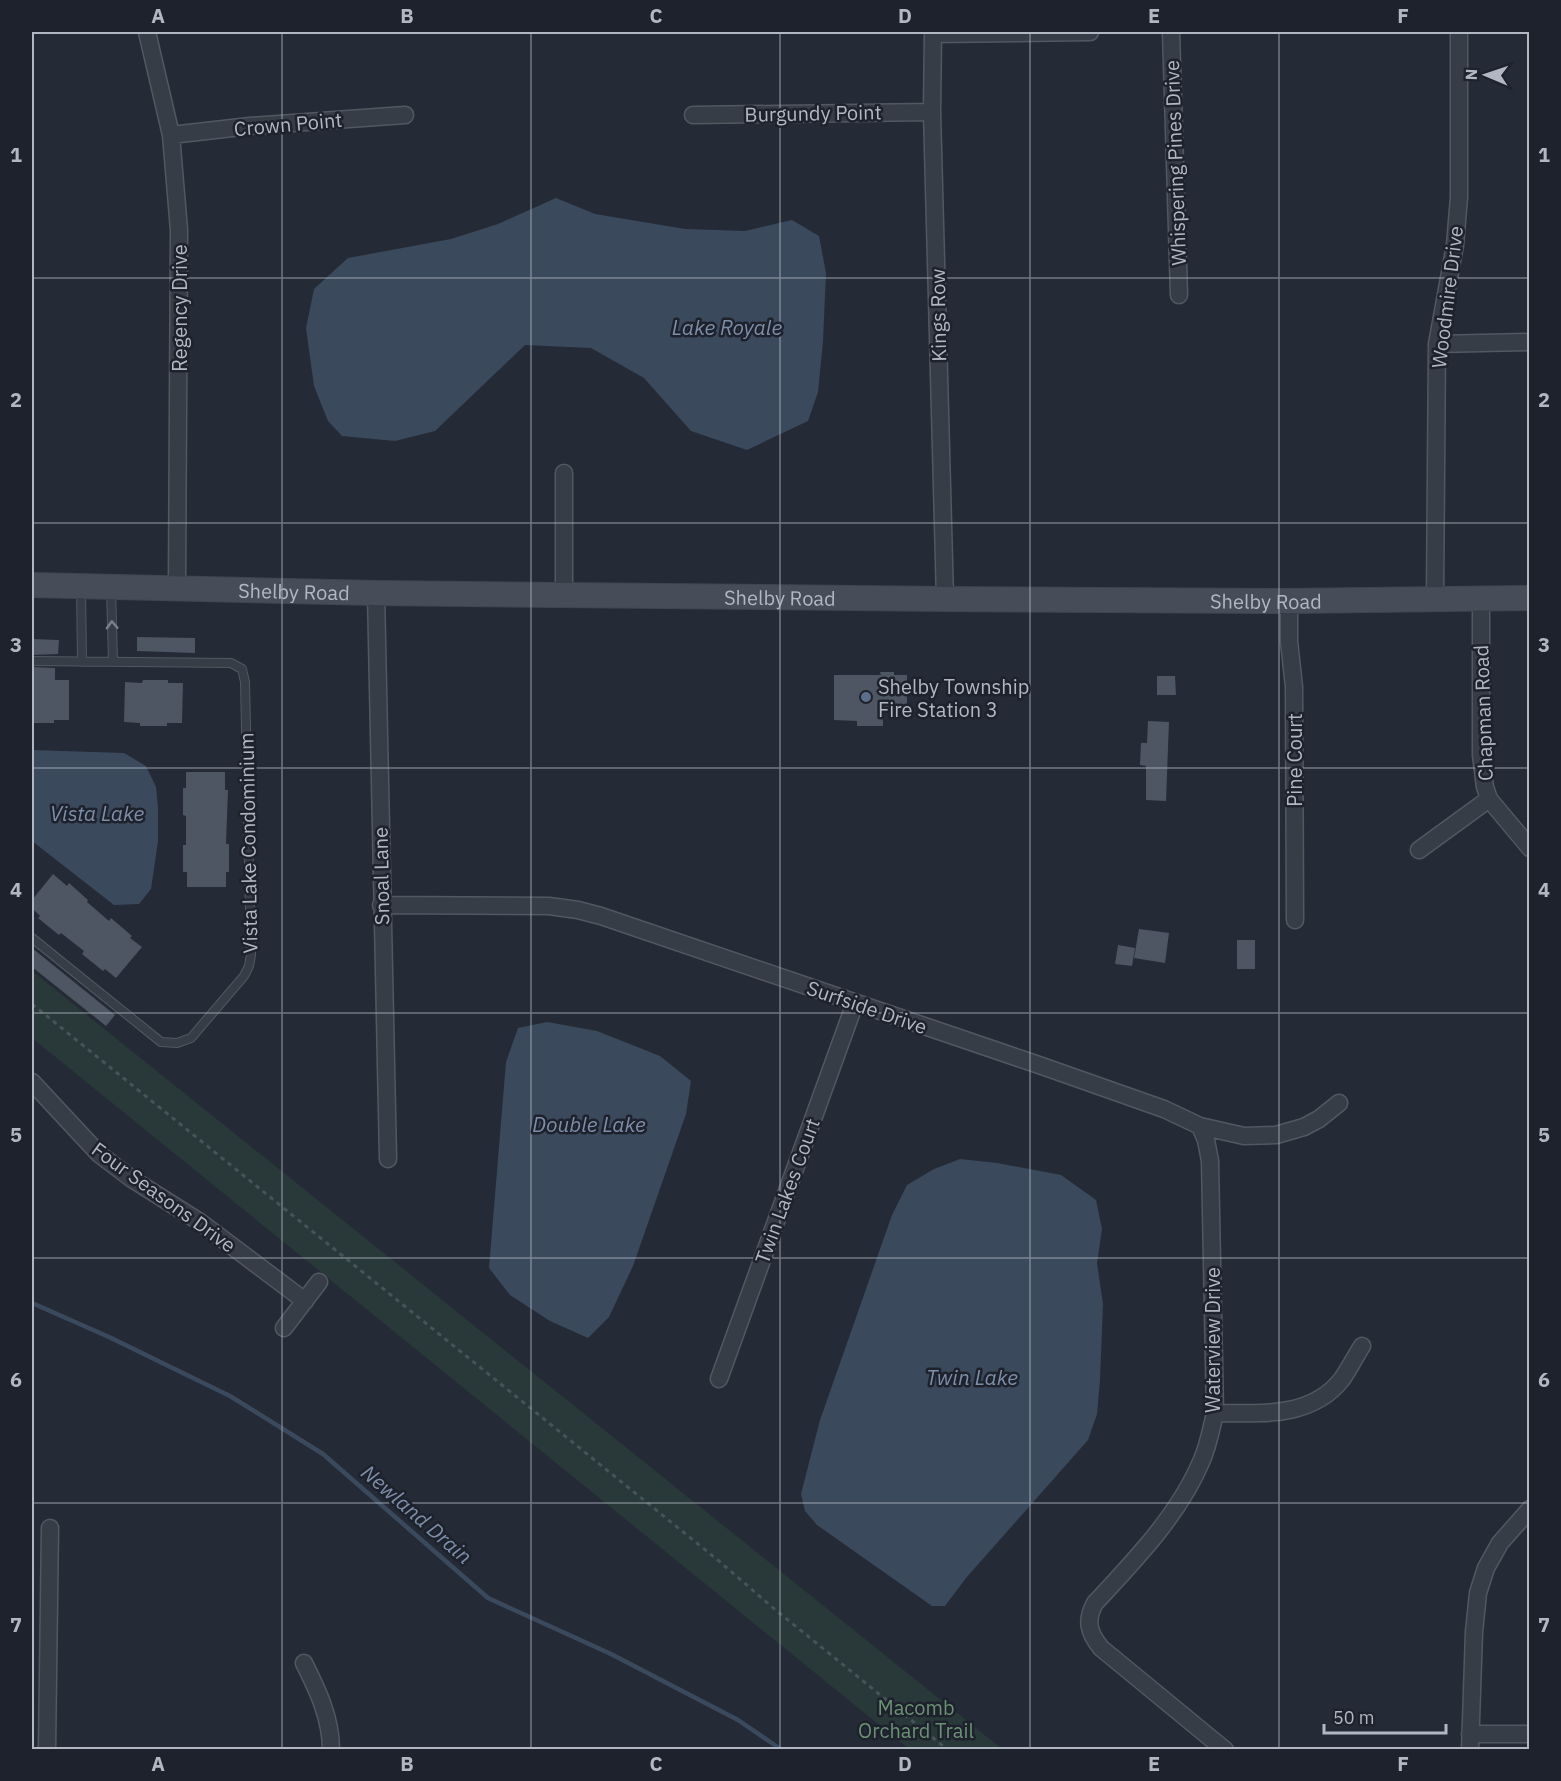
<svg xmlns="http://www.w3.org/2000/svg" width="1561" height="1781" viewBox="0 0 1561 1781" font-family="'IBM Plex Sans',sans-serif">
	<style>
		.green { fill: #293939 }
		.water { fill: #3b495d }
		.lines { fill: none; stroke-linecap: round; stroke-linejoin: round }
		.stream { stroke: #3b495d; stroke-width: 4.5 }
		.building { fill: #4d5662 }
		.lane-casing { stroke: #525862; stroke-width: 10 }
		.street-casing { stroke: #525862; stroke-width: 19 }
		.secondary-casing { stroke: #404650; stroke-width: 26 }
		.path { stroke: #455457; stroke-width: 3; stroke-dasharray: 4.5 4.5; stroke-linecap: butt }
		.lane { stroke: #373d47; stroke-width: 8 }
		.street { stroke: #373d47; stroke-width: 16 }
		.secondary { stroke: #464d59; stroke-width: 24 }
		.oneway { stroke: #7b818b }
		.grid { fill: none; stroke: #b2b8c3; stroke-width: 1.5; stroke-opacity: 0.55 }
		.service-dot { fill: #5c6f8a; stroke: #1d222c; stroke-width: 2 }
		.labels { text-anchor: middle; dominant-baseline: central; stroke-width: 5; stroke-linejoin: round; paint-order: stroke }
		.street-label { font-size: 20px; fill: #b2b8c3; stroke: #1d222c }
		.poi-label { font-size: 20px; fill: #b2b8c3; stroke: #1d222c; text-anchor: start }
		.park-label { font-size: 20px; fill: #6c9175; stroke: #1d222c }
		.water-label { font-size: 21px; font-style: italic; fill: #7d8ea8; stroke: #1d222c }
		.neatline { fill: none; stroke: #b2b8c3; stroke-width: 2 }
		.grid-label { font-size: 20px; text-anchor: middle; font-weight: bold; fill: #b2b8c3 }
	</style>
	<rect width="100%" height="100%" fill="#242b36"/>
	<path class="green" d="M32,971L1002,1749H909L32,1038Z"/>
	<path class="water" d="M556,198L595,214L685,229L745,231L792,220L819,236L826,273L823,341L818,392L808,421L747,450L691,431L644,378L591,348L525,345L435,431L395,441L342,436L328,421L314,386L306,328L314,289L348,258L451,239L498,224Z
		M32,750L124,753L146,766L156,787L158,808V841L151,889L139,904L114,905L32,841Z
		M547,1022L597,1031L660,1056L691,1081L686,1114L633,1266L609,1317L588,1338L550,1321L510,1295L489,1268L506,1062L518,1028Z
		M960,1159L997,1163L1061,1175L1096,1200L1102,1229L1097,1263L1103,1304L1100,1379L1097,1414L1088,1440L966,1578L945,1606H932L817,1525L805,1511L801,1494L820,1420L892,1215L907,1185L934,1169Z"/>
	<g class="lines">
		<path class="stream" d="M32,1303L109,1337L230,1396L323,1454L488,1598L611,1654L738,1720L782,1750"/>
	</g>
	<path class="building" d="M137,637L195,638V653L137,651Z
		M32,639L59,640L58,654L32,655Z
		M32,667L55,668V680H69V720H54V723H32Z
		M880,672H894V675H907V709L883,708V726H857V721L834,720V675H881Z
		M1157,676H1175L1176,695H1157Z
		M143,680H168V683H183L182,723H167V726H140V723L124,722L125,682L142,683Z
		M1148,721L1169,722L1166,801L1146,800V766L1140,765L1141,743H1147Z
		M186,772H225V790H228L226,844H229V872H226V887H187V872H183V845H186V816L183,815V788H186Z
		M53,874L67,886L69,883L88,900L87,902L109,921L111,918L132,936L130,938L142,947L116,978L105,969L103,971L82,954L84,951L61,933L59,935L38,918L40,916L32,908V900Z
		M1139,929L1169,933L1165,963L1134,958Z
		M1237,940H1255V969H1237Z
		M1118,945L1135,948L1132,966L1115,964Z
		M32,948L115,1015L106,1026L32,967Z"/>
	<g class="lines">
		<defs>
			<path id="lane" d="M81,587L82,662
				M111,588L113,662
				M32,661L231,663L242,669L245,682L251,955L249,966L244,976L191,1038L177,1043L161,1042L32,938"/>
			<path id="street" d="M147,32L171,135L179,230L177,588
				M933,32L932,112L945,599
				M1171,32L1179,295
				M933,34L1090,32
				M693,115L932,112
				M171,135L250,126L405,115
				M1437,344L1530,342
				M564,473V595
				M376,593L388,1159
				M1435,599L1437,344L1455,245L1459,197V32
				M1481,599V755L1485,787L1489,799L1530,848
				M1289,601V641L1294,687L1295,920
				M1419,850L1489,799
				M381,905L549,906L578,910L601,916L1039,1065L1164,1109L1200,1126L1244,1136L1276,1135L1304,1127L1319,1119L1339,1103
				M32,1082L99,1154L132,1179L200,1222L305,1301
				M1200,1126L1206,1140L1210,1161L1215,1413C1211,1430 1208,1447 1201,1462C1178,1516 1134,1561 1095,1603C1085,1621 1089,1633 1101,1648L1225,1750
				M284,1328L319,1282
				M719,1379L855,1003
				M1215,1413C1259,1413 1311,1419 1342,1379C1349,1369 1355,1357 1362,1346
				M304,1663C318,1691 331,1718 331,1750
				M1470,1734H1530
				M47,1750L50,1528
				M1470,1750L1474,1632L1478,1593L1486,1568L1500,1543L1530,1509"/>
			<g id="secondary">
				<path id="s1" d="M32,585L376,593L945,599L1289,601L1530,598"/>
			</g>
		</defs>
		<use href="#lane" class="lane-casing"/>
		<use href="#street" class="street-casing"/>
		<use href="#secondary" class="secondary-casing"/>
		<path class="path" d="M32,1004L719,1561L772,1607L948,1750"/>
		<use href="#lane" class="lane"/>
		<use href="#street" class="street"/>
		<use href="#secondary" class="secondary"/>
	</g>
	<defs><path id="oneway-chevron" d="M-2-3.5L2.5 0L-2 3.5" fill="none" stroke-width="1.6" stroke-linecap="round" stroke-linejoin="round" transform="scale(1.5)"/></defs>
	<use class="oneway" href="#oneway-chevron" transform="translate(112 625) rotate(-92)"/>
	<path class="grid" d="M282,32V1750M531,32V1750M780,32V1750M1030,32V1750M1279,32V1750M32,278H1530M32,523H1530M32,768H1530M32,1013H1530M32,1258H1530M32,1503H1530"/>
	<circle class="service-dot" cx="866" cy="697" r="6"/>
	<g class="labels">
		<g class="street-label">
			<text transform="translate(813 113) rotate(-1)">Burgundy Point</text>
			<text transform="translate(288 124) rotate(-5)">Crown Point</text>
			<text transform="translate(1175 163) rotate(-92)">Whispering Pines Drive</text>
			<text transform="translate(1447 297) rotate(-83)">Woodmire Drive</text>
			<text transform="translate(179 308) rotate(-90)">Regency Drive</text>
			<text transform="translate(938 315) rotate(-91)">Kings Row</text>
			<text stroke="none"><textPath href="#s1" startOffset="262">Shelby Road</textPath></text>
			<text stroke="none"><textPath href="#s1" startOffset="748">Shelby Road</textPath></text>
			<text stroke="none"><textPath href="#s1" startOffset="1234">Shelby Road</textPath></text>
			<text transform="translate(1483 713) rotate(-92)">Chapman Road</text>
			<text transform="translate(1294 760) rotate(-90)">Pine Court</text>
			<text transform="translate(248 843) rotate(-91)">Vista Lake Condominium</text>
			<text transform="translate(381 876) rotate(-91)">Snoal Lane</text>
			<text transform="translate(867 1007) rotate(19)">Surfside Drive</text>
			<text transform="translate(787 1191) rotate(-70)">Twin Lakes Court</text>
			<text transform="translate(164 1197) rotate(36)">Four Seasons Drive</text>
			<text transform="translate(1212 1340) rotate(-90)">Waterview Drive</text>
		</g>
		<g class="poi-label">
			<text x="878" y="686">Shelby Township<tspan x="878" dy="23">Fire Station 3</tspan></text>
		</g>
		<g class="park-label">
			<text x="916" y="1707">Macomb<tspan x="916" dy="23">Orchard Trail</tspan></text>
		</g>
		<g class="water-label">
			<text x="727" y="327">Lake Royale</text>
			<text x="97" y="813">Vista Lake</text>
			<text x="589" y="1124">Double Lake</text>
			<text x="972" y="1377">Twin Lake</text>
			<text transform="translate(417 1514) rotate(41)">Newland Drain</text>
		</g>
	</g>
	<rect width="1561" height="1781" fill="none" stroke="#1d222c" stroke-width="66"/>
	<g transform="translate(1486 75) rotate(272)" stroke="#1d222c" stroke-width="4.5" paint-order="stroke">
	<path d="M0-4.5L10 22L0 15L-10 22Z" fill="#b2b8c3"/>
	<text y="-9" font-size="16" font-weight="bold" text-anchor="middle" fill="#b2b8c3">N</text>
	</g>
	<path d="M1324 1724v9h122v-9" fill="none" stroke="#b2b8c3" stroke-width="3"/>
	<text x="1333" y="1724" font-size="18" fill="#b2b8c3" stroke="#1d222c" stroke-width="4.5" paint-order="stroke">50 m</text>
	<rect x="33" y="33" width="1495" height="1715" class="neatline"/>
	<g class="grid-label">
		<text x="158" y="23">A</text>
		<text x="407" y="23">B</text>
		<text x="656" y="23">C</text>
		<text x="905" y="23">D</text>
		<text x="1154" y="23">E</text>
		<text x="1403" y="23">F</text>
		<text x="16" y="162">1</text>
		<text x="1544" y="162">1</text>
		<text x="16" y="407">2</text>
		<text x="1544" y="407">2</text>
		<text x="16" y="652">3</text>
		<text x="1544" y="652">3</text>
		<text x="16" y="897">4</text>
		<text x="1544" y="897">4</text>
		<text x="16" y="1142">5</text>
		<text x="1544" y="1142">5</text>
		<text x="16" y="1387">6</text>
		<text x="1544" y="1387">6</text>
		<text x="16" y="1632">7</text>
		<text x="1544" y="1632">7</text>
		<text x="158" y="1771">A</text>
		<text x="407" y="1771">B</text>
		<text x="656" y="1771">C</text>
		<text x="905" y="1771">D</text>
		<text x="1154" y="1771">E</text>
		<text x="1403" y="1771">F</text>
	</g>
</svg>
